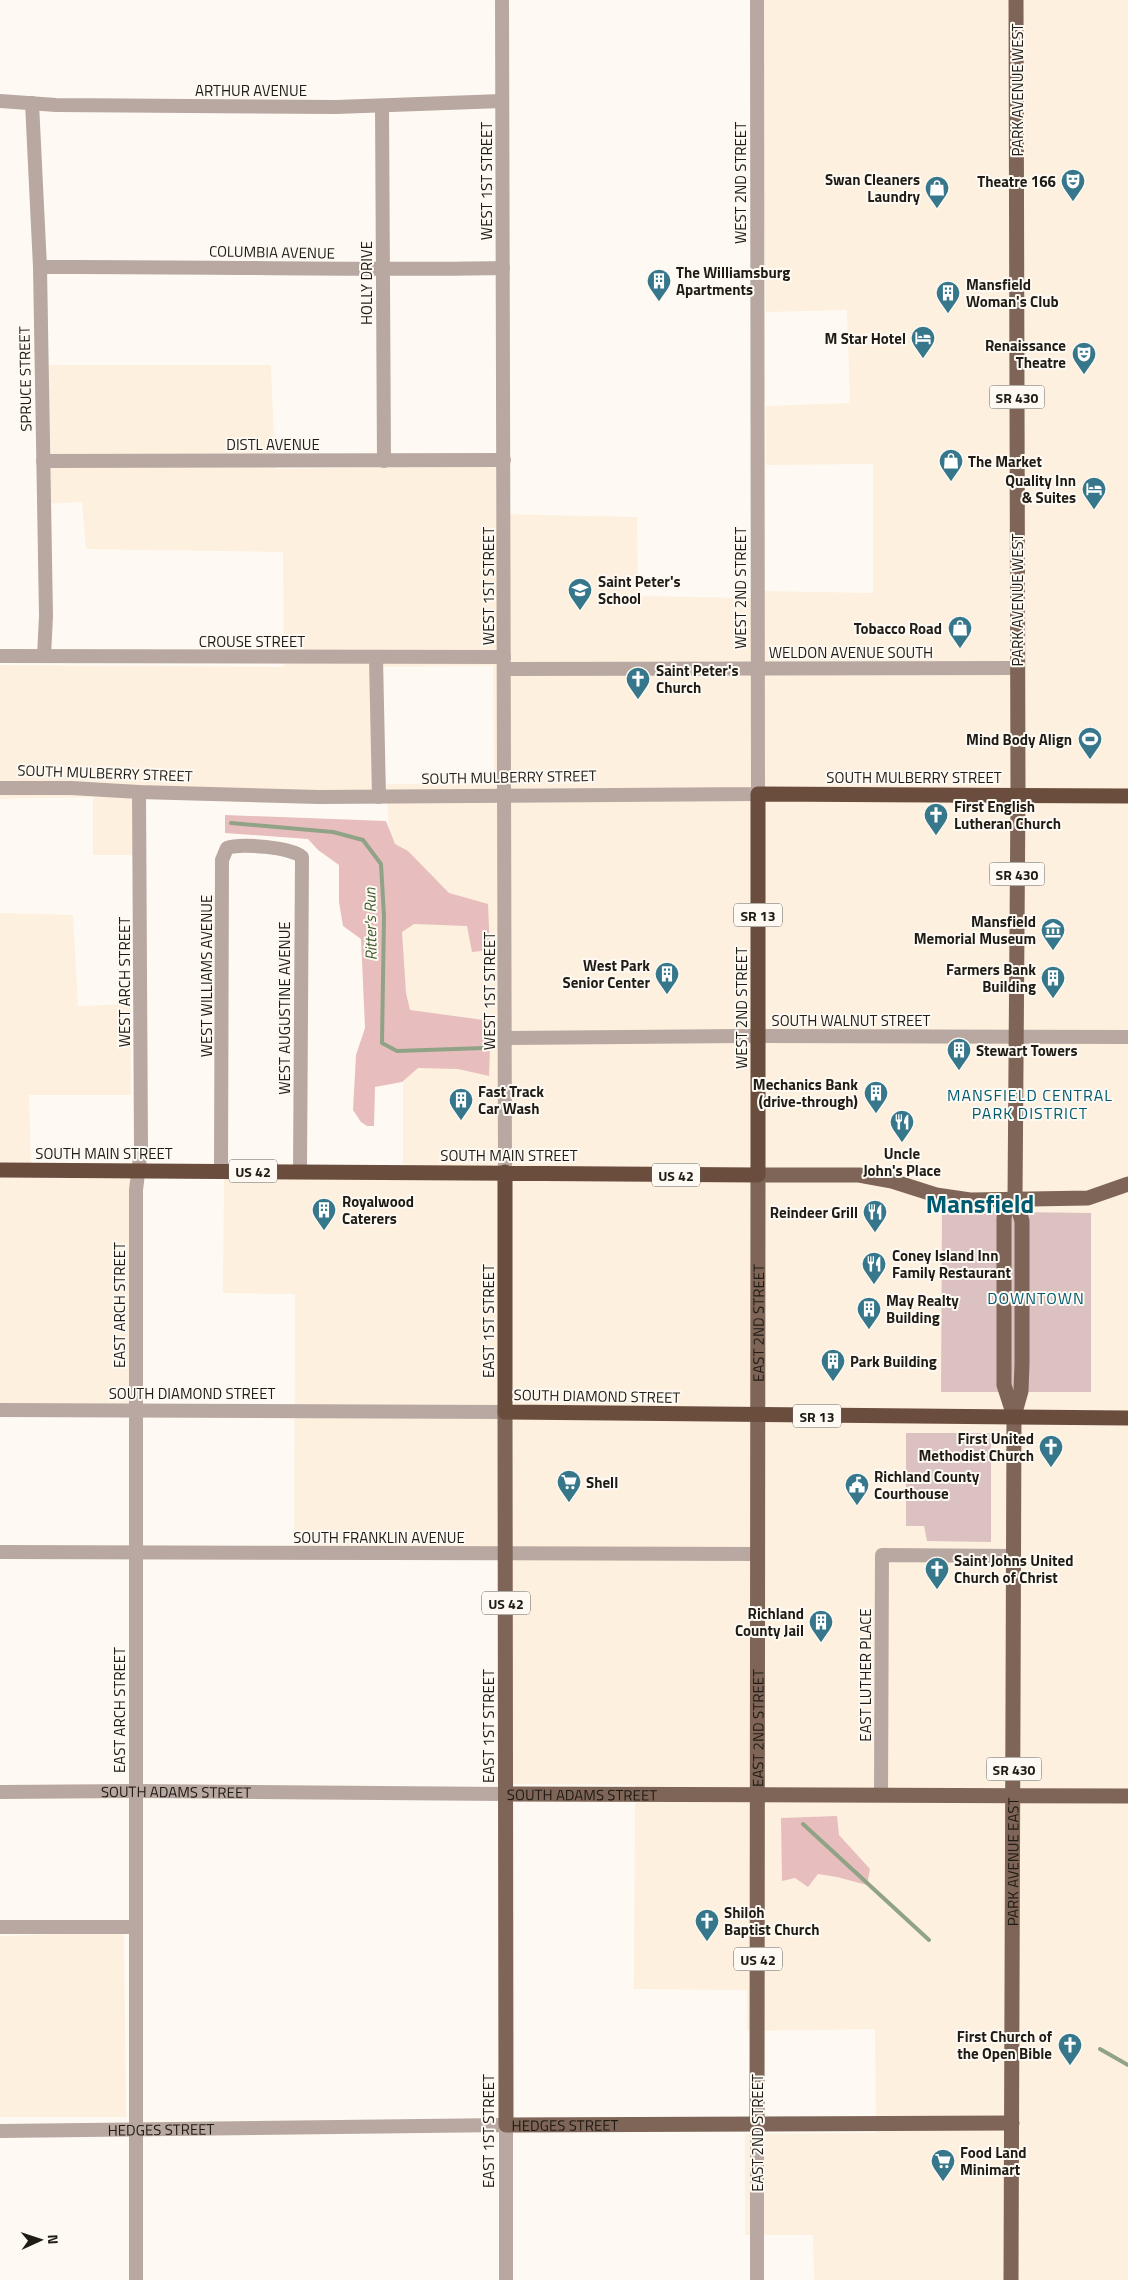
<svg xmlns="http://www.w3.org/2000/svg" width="1128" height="2280" viewBox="0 0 1128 2280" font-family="'Titillium Web',sans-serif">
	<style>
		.built { fill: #fdf0de }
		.green { fill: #dcc1c1 }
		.forest { fill: #e7bebd }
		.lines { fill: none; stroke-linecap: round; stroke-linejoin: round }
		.stream { stroke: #90a386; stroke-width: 4 }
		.minor { stroke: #b8a8a1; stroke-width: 14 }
		.major { stroke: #7f6557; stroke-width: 15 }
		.highway { stroke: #6b4d3e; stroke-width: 15 }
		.labels { text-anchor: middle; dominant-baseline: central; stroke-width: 4; stroke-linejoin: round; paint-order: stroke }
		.shield { fill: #fefaf3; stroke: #625e58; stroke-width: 1 }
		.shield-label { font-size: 14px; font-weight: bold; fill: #1f1b15 }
		.street-label { font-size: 15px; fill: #1f1b15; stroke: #fefaf3 }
		.poi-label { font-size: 15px; font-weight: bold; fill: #1f1b15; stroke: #fefaf3; text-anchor: start }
		.water-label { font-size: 16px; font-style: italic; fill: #415d30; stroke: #fefaf3 }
		.neighbourhood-label { font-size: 16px; letter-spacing: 1px; fill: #005b70; stroke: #fefaf3 }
		.town-label { font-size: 25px; font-weight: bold; fill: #005b70; stroke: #fefaf3 }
	</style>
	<rect width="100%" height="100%" fill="#fefaf3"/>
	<path class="built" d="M760,0H1128V2280H814L813,2235H745V2134L876,2133L875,2029L747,2031V1990L634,1989L635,1785L497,1784L498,1559L294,1560L295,1294L223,1293L224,1173L403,1175V1034L386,784L494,783L493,666L370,667L373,795L139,792L134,855H93V797L0,799V665L284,667L283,552L86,549L82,502L40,504L38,365H271L275,469L500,465L501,514L637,517L638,596L754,598L755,591L873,593V464L766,465V406L850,403L847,310L766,312Z
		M0,913L73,915L78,1006L131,1004V1095H29L31,1166H130V1408H0Z
		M124,1932L126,2117H0V1936Z"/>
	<path class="green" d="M942,1211L1091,1213V1392H941Z
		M906,1433H991V1542L927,1541L924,1526H906Z"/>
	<path class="forest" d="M225,815L386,821L395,844L408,851L449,893L488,904L490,950L472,952L467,926L414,924L402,932L406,993L410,1010L491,1021L489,1076L458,1069L418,1068L402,1082L375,1087L374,1126H367L361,1122L353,1110L356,1055L365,1028L361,939L343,926L339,902V865L318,850L308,839L225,833Z
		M837,1816L839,1835L870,1869L867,1885L837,1877L818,1874L808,1887L795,1878L782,1881L781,1818Z"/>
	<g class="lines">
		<path class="stream" d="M231,823L333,832L363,840L381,864L384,916L382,1043L397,1051L484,1048
			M803,1824L929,1940
			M1100,2049L1128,2065"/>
		<g class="minor">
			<path d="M502,0L505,1172"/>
			<path d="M0,101L56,105L336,107L502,101"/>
			<path d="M32,103L40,267L46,616L44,656"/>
			<path d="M382,106L384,461"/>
			<path d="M40,267C194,266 348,271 503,268"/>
			<path d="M43,461L504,460"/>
			<path d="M0,656L504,657"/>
			<path d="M376,658L379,797"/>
			<path d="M504,669L1017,668"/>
			<path d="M0,788H71L139,792L319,797L758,794L757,0"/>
			<path d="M505,1038L743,1036L1128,1037"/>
			<path d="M221,1171L222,860L227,848C240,843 292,847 302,857L300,1171"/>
			<path d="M0,1410L505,1412"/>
			<path d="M0,1552L758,1554"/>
			<path id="s1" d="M0,1792L135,1791L506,1794"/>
			<path d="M881,1795L882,1555L1014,1556"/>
			<path d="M0,1927H135"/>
			<path id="s2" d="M0,2131L506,2125V2280"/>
			<path d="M136,2280V1190L141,1149L139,792"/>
			<path d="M757,2280V2124"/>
		</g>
		<g class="major">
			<path id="s3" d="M505,1412L506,2125L1012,2123"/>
			<path d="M1014,1416L1004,1385V1219L1005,1211L1015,1199"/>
			<path id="s4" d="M506,1794L1128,1796"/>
			<path id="s5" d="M757,2124L758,1175H859L892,1181L936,1195L970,1200L1088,1198L1128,1184"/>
			<path id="s6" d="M1011,2280L1014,1416L1021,1391L1022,1364V1221L1015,1199L1018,795L1016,0"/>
		</g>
		<path class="highway" d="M0,1170L758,1175V794L1128,796
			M505,1172V1412L1128,1418"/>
	</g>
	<defs>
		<symbol id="theatre-pin" viewBox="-11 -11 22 30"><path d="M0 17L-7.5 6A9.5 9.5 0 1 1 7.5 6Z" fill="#37778b" stroke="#fefaf3"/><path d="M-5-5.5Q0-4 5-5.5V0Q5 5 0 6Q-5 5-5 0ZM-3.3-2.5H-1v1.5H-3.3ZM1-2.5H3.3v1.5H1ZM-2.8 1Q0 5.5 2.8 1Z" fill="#fff"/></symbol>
		<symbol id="shop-pin" viewBox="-11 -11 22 30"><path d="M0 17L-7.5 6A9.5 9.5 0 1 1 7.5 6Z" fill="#37778b" stroke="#fefaf3"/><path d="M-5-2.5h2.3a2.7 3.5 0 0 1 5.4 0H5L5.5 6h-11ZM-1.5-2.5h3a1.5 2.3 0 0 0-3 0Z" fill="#fff"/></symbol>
		<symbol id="building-pin" viewBox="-11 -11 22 30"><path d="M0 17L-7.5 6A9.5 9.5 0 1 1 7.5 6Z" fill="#37778b" stroke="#fefaf3"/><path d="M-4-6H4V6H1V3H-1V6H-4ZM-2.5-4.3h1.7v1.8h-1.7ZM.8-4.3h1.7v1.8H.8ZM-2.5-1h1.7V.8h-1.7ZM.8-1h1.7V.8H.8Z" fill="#fff"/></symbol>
		<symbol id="hotel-pin" viewBox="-11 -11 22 30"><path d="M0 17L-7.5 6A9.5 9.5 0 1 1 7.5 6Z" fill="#37778b" stroke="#fefaf3"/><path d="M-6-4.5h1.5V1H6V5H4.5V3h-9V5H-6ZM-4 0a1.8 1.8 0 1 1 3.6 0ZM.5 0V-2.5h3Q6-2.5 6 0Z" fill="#fff"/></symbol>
		<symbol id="school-pin" viewBox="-11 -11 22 30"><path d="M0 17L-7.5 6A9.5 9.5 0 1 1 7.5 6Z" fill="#37778b" stroke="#fefaf3"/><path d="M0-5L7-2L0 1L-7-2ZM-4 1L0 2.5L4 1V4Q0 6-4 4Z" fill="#fff"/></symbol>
		<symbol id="church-pin" viewBox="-11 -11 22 30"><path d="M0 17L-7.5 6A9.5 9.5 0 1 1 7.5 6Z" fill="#37778b" stroke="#fefaf3"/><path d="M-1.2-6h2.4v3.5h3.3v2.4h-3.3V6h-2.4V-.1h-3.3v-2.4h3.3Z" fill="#fff"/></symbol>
		<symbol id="stadium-pin" viewBox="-11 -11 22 30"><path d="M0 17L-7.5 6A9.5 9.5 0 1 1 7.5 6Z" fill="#37778b" stroke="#fefaf3"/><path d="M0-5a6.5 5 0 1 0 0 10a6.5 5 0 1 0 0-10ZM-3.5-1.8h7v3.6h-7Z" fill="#fff"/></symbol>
		<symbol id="museum-pin" viewBox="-11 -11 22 30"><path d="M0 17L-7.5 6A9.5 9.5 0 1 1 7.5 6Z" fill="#37778b" stroke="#fefaf3"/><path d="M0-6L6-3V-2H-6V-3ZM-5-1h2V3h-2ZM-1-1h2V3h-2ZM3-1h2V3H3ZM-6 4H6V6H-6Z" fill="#fff"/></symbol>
		<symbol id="restaurant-pin" viewBox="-11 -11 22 30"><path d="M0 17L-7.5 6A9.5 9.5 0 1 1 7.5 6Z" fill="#37778b" stroke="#fefaf3"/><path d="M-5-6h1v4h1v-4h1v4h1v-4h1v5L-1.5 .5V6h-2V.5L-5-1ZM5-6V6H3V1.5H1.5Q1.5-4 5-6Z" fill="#fff"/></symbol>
		<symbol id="supermarket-pin" viewBox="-11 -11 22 30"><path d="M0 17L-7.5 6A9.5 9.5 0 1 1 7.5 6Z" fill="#37778b" stroke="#fefaf3"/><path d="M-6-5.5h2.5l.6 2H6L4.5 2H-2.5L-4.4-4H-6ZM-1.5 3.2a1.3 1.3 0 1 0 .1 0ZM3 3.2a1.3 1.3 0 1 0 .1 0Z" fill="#fff"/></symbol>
		<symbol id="civic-pin" viewBox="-11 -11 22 30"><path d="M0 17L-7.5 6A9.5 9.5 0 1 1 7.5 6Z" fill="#37778b" stroke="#fefaf3"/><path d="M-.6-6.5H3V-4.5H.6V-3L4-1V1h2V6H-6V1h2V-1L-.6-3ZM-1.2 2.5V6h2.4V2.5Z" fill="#fff"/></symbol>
	</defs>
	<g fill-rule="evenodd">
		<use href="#theatre-pin" x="1059" y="167" width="28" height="38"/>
		<use href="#shop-pin" x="923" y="174" width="28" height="38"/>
		<use href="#building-pin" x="645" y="267" width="28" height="38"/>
		<use href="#building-pin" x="934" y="279" width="28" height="38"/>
		<use href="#hotel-pin" x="909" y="324" width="28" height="38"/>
		<use href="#theatre-pin" x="1070" y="340" width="28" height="38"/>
		<use href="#shop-pin" x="937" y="447" width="28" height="38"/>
		<use href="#hotel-pin" x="1080" y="475" width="28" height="38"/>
		<use href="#school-pin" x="566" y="576" width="28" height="38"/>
		<use href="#shop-pin" x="946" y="614" width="28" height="38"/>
		<use href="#church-pin" x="624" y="665" width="28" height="38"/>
		<use href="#stadium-pin" x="1076" y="725" width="28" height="38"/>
		<use href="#church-pin" x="922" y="801" width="28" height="38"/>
		<use href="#museum-pin" x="1039" y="916" width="28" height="38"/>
		<use href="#building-pin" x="653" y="960" width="28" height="38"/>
		<use href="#building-pin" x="1039" y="964" width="28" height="38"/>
		<use href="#building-pin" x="945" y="1036" width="28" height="38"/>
		<use href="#building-pin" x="862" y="1079" width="28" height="38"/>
		<use href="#building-pin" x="447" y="1086" width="28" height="38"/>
		<use href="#restaurant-pin" x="888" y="1108" width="28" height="38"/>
		<use href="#building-pin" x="310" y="1196" width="28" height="38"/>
		<use href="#restaurant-pin" x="861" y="1198" width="28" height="38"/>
		<use href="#restaurant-pin" x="860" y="1250" width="28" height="38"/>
		<use href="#building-pin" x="855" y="1295" width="28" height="38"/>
		<use href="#building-pin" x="819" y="1347" width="28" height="38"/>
		<use href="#church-pin" x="1037" y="1433" width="28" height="38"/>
		<use href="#supermarket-pin" x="555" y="1468" width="28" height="38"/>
		<use href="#civic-pin" x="843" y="1471" width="28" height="38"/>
		<use href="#church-pin" x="923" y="1555" width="28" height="38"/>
		<use href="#building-pin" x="807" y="1608" width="28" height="38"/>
		<use href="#church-pin" x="693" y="1907" width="28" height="38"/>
		<use href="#church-pin" x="1056" y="2031" width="28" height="38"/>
		<use href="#supermarket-pin" x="929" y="2147" width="28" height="38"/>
	</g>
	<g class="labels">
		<g class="shield">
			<rect x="989.5" y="385.5" width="55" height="23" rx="4"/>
			<rect x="989.5" y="862.5" width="55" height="23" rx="4"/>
			<rect x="734" y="903.5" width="48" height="23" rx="4"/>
			<rect x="229" y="1159.5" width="48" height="23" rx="4"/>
			<rect x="652" y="1163.5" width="48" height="23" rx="4"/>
			<rect x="793" y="1404.5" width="48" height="23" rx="4"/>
			<rect x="482" y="1591.5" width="48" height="23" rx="4"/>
			<rect x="986.5" y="1757.5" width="55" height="23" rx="4"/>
			<rect x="734" y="1947.5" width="48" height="23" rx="4"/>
		</g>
		<g class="shield-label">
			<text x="1017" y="397">SR 430</text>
			<text x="1017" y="874">SR 430</text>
			<text x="758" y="915">SR 13</text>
			<text x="253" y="1171">US 42</text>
			<text x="676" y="1175">US 42</text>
			<text x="817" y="1416">SR 13</text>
			<text x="506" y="1603">US 42</text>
			<text x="1014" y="1769">SR 430</text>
			<text x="758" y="1959">US 42</text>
		</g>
		<g class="street-label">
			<text x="251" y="90">ARTHUR AVENUE</text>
			<text transform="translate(1017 90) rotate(-90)">PARK AVENUE WEST</text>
			<text transform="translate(486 181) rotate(-90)">WEST 1ST STREET</text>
			<text transform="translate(740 183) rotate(-90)">WEST 2ND STREET</text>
			<text transform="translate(272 252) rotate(1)">COLUMBIA AVENUE</text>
			<text transform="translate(366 283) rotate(-90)">HOLLY DRIVE</text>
			<text transform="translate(25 379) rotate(-91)">SPRUCE STREET</text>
			<text x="273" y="444">DISTL AVENUE</text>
			<text transform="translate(488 586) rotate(-90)">WEST 1ST STREET</text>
			<text transform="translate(740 588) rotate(-90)">WEST 2ND STREET</text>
			<text transform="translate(1017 600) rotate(-90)">PARK AVENUE WEST</text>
			<text x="252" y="641">CROUSE STREET</text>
			<text x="851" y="652">WELDON AVENUE SOUTH</text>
			<text transform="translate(105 773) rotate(2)">SOUTH MULBERRY STREET</text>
			<text transform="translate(509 777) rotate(-1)">SOUTH MULBERRY STREET</text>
			<text x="914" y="777">SOUTH MULBERRY STREET</text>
			<text transform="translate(206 976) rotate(-90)">WEST WILLIAMS AVENUE</text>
			<text transform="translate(124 982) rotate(-90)">WEST ARCH STREET</text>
			<text transform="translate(489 991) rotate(-90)">WEST 1ST STREET</text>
			<text transform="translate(284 1008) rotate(-90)">WEST AUGUSTINE AVENUE</text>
			<text transform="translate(741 1008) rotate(-90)">WEST 2ND STREET</text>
			<text x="851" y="1020">SOUTH WALNUT STREET</text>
			<text x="104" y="1153">SOUTH MAIN STREET</text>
			<text x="509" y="1155">SOUTH MAIN STREET</text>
			<text transform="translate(119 1305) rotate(-90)">EAST ARCH STREET</text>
			<text transform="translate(488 1321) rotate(-90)">EAST 1ST STREET</text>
			<text stroke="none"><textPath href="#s5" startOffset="801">EAST 2ND STREET</textPath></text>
			<text x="192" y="1393">SOUTH DIAMOND STREET</text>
			<text transform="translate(597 1396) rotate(1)">SOUTH DIAMOND STREET</text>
			<text x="379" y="1537">SOUTH FRANKLIN AVENUE</text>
			<text transform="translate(865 1675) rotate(-90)">EAST LUTHER PLACE</text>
			<text transform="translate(119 1710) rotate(-90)">EAST ARCH STREET</text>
			<text transform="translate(488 1726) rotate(-90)">EAST 1ST STREET</text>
			<text stroke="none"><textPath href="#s5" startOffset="396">EAST 2ND STREET</textPath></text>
			<text stroke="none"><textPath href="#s1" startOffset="176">SOUTH ADAMS STREET</textPath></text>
			<text stroke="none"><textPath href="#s4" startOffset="76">SOUTH ADAMS STREET</textPath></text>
			<text stroke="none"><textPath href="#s6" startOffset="418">PARK AVENUE EAST</textPath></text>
			<text stroke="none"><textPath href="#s3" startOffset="772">HEDGES STREET</textPath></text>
			<text stroke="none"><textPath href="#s2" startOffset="161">HEDGES STREET</textPath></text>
			<text transform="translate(488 2131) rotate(-90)">EAST 1ST STREET</text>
			<text transform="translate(757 2133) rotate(-90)">EAST 2ND STREET</text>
		</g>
		<g class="poi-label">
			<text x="920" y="179" text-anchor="end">Swan Cleaners<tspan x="920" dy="17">Laundry</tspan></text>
			<text x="1056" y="181" text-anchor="end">Theatre 166</text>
			<text x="676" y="272">The Williamsburg<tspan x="676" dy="17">Apartments</tspan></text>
			<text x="966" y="284">Mansfield<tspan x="966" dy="17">Woman's Club</tspan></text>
			<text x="906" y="338" text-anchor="end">M Star Hotel</text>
			<text x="1066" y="345" text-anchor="end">Renaissance<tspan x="1066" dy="17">Theatre</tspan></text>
			<text x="968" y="461">The Market</text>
			<text x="1076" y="480" text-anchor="end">Quality Inn<tspan x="1076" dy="17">&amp; Suites</tspan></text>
			<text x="598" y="581">Saint Peter's<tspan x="598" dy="17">School</tspan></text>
			<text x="942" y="628" text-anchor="end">Tobacco Road</text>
			<text x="656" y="670">Saint Peter's<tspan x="656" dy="17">Church</tspan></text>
			<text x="1072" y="739" text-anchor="end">Mind Body Align</text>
			<text x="954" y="806">First English<tspan x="954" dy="17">Lutheran Church</tspan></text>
			<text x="1036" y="921" text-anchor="end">Mansfield<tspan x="1036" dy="17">Memorial Museum</tspan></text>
			<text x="650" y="965" text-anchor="end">West Park<tspan x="650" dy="17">Senior Center</tspan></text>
			<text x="1036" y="969" text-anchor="end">Farmers Bank<tspan x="1036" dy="17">Building</tspan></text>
			<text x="976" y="1050">Stewart Towers</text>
			<text x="858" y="1084" text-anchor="end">Mechanics Bank<tspan x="858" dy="17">(drive-through)</tspan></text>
			<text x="478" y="1091">Fast Track<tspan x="478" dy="17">Car Wash</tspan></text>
			<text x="902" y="1153" text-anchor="middle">Uncle<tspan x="902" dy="17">John's Place</tspan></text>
			<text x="342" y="1201">Royalwood<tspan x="342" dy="17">Caterers</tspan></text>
			<text x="858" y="1212" text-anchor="end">Reindeer Grill</text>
			<text x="892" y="1255">Coney Island Inn<tspan x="892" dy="17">Family Restaurant</tspan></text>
			<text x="886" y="1300">May Realty<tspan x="886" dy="17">Building</tspan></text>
			<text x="850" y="1361">Park Building</text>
			<text x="1034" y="1438" text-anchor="end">First United<tspan x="1034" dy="17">Methodist Church</tspan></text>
			<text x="874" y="1476">Richland County<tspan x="874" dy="17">Courthouse</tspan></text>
			<text x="586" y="1482">Shell</text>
			<text x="954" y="1560">Saint Johns United<tspan x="954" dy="17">Church of Christ</tspan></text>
			<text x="804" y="1613" text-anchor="end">Richland<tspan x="804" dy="17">County Jail</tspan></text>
			<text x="724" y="1912">Shiloh<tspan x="724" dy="17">Baptist Church</tspan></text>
			<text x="1052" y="2036" text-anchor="end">First Church of<tspan x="1052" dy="17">the Open Bible</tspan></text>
			<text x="960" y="2152">Food Land<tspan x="960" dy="17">Minimart</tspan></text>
		</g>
		<g class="water-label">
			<text transform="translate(370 924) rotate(-91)">Ritter's Run</text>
		</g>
		<g class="neighbourhood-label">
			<text x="1030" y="1095">MANSFIELD CENTRAL<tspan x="1030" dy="18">PARK DISTRICT</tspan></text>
			<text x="1036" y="1298">DOWNTOWN</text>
		</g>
		<g class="town-label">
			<text x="980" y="1204">Mansfield</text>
		</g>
	</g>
	<g transform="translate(40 2240) rotate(87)" stroke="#fefaf3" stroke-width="4" paint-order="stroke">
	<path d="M0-4L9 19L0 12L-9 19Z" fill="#1f1b15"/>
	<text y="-8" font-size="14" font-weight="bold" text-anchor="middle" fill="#1f1b15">N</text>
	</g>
</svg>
